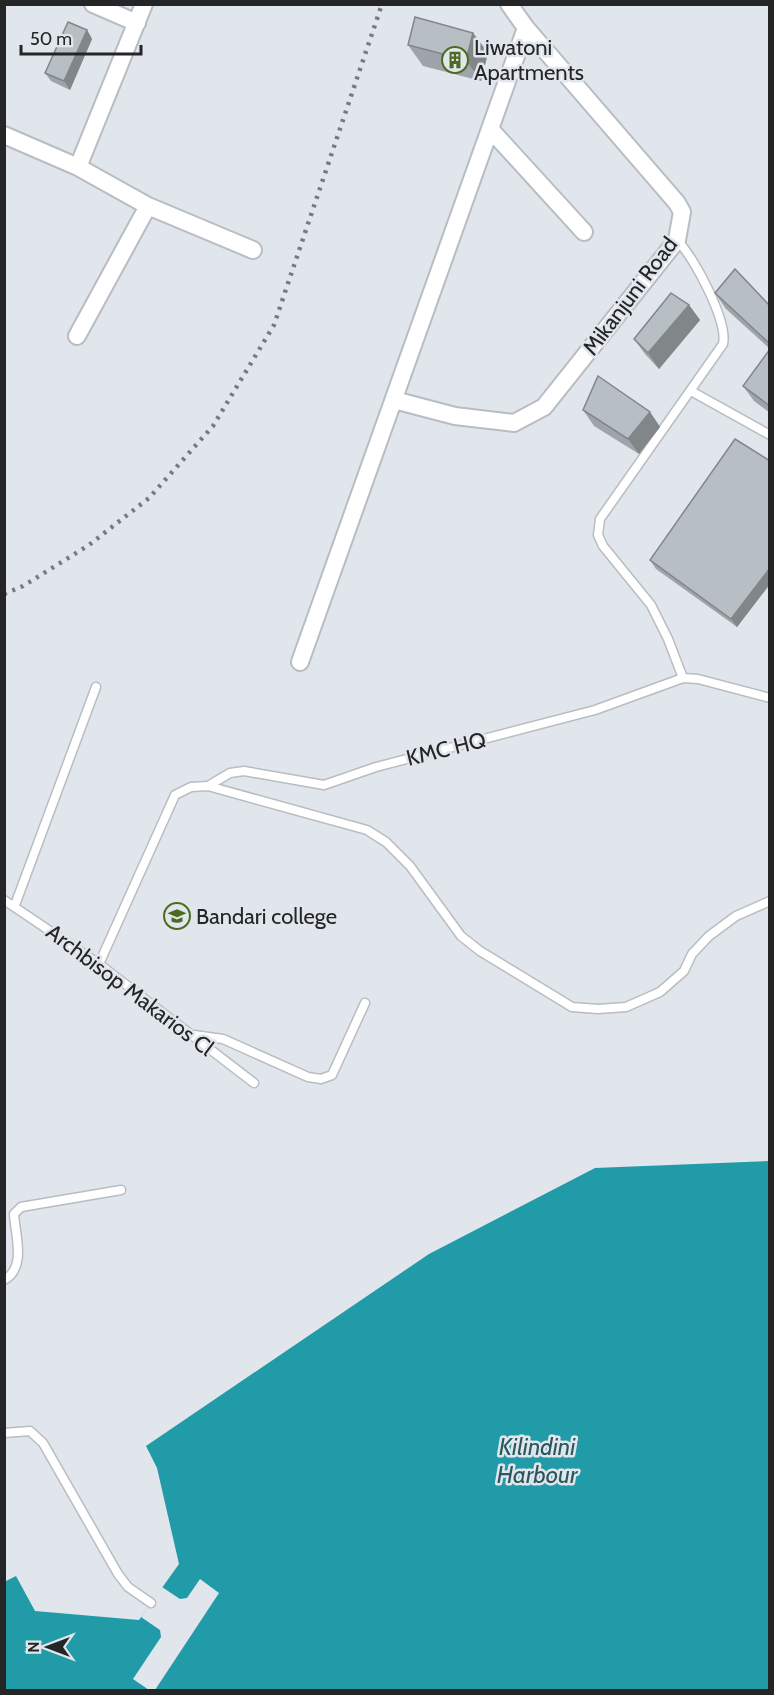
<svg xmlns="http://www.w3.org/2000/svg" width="774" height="1695" viewBox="0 0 774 1695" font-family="Cabin,sans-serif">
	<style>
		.water { fill: #229ba9 }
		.pier { fill: #e1e5ec }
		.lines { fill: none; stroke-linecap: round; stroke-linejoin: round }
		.service-casing { stroke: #b8bdc3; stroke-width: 11 }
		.minor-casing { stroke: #b8bdc3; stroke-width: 20 }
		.service { stroke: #fff; stroke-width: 8 }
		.minor { stroke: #fff; stroke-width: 16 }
		.rail { stroke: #777a7e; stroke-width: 4.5; stroke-dasharray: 3 6; stroke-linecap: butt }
		.wall { fill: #9ea4a9 }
		.shaded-wall { fill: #818689 }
		.building { fill: #b8bfc4; stroke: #818689; stroke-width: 1.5 }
		.labels { text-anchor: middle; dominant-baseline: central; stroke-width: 5; stroke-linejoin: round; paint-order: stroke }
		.poi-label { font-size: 22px; fill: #232527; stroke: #e1e5ec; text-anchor: start }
		.street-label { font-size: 22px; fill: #232527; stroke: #e1e5ec }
		.water-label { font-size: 24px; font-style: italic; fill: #28585e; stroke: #e1e5ec }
	</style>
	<rect width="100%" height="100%" fill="#e1e5ec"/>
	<path class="water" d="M769,1161V1690H5L4,1582L16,1576L35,1611L139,1620L179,1564L157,1468L146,1446L429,1254L595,1168Z"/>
	<path class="pier" d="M200,1579L219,1593L155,1690H149L133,1679L161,1637L160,1630L141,1617L162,1587L180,1599L187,1598Z"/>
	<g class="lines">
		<defs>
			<path id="service" d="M677,240C694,257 728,321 723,344L600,519L598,535L603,546L651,605L668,639L683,678
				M691,391L770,435
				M208,786L230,773L244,771L324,785L376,767L595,710L683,678L698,679L770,698
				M4,900L99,964L254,1083
				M15,905L96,687
				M99,964L175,795L191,787L208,786L367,830L386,842L410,866L461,936L480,951L572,1007L598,1009L626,1007L660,992L684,971L692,954L709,936L736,916L770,901
				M194,1035L223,1039L308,1077L321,1079L332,1075L365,1003
				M4,1280C27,1268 15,1234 14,1214L21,1207L121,1190
				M4,1433L30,1431L43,1443L118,1574L128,1587L151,1603"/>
			<path id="minor" d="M93,4L137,23
				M490,129L584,232
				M4,135L78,167L148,206L77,336
				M78,167L144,4
				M148,206L253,250
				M394,400L455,416L514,423L544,407L677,240L682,212L677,203L526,28L509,4
				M300,662L526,28"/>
		</defs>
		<use href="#service" class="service-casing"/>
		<use href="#minor" class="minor-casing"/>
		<use href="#service" class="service"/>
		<use href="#minor" class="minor"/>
		<path class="rail" d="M4,594L23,586L89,545L149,498L213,426L274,325L382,4"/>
	</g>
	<path class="wall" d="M87,30L92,39L70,90L51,81L45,73Z
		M473,33L488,53L481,81L423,66L408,45Z
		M715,293L770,306V349L726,309Z
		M689,305L700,320L659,369L645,354L634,339Z
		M770,349V413L754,401L743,386Z
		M583,410L650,412L660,427L639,454L594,426Z
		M770,461V584L737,627L656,569L650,560Z"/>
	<path class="shaded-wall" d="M87,30L92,39L70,90L64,81Z
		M473,33L488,53L481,81L466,60Z
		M689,305L700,320L659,369L648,353Z
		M650,412L660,427L639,454L628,439Z
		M770,568V584L737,627L731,619Z"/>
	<path class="building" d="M415,17L473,33L466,60L408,45Z
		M68,22L87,30L64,81L45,73Z
		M735,269L770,306V344L715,293Z
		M671,293L689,305L648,353L634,339Z
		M770,349V406L743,386Z
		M598,376L650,412L628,439L583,410Z
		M735,439L770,461V568L731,619L650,560Z"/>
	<defs>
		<symbol id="building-ring" viewBox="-11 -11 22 22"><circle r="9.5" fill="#e1e5ec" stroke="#4b6b21" stroke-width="1.5"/><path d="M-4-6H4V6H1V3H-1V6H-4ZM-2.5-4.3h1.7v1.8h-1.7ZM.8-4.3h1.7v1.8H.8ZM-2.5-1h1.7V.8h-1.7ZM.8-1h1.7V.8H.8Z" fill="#4b6b21"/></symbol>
		<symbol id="university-ring" viewBox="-11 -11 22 22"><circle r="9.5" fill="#e1e5ec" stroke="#4b6b21" stroke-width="1.5"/><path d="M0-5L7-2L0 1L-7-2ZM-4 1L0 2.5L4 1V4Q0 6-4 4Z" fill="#4b6b21"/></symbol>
	</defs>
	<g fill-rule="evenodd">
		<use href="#building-ring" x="440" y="45" width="30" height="30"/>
		<use href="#university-ring" x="162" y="901" width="30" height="30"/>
	</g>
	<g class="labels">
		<g class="poi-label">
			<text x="474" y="47">Liwatoni<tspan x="474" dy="25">Apartments</tspan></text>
			<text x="196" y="916">Bandari college</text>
		</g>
		<g class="street-label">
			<text transform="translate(630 296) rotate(-53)">Mikanjuni Road</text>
			<text transform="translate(446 749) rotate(-14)">KMC HQ</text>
			<text transform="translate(130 990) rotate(37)">Archbisop Makarios Cl</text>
		</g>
		<g class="water-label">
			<text x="537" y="1446">Kilindini<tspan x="537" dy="28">Harbour</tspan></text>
		</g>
	</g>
	<rect width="774" height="1695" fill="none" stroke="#232527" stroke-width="12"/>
	<g transform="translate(48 1647) rotate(270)" stroke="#e1e5ec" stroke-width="4.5" paint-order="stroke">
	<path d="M0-4.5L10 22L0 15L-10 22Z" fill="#232527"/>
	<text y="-9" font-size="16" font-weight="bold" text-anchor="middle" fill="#232527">N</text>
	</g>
	<path d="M21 45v9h120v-9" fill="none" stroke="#232527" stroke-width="3"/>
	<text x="30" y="45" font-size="18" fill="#232527" stroke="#e1e5ec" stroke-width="4.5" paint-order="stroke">50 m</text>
</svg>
